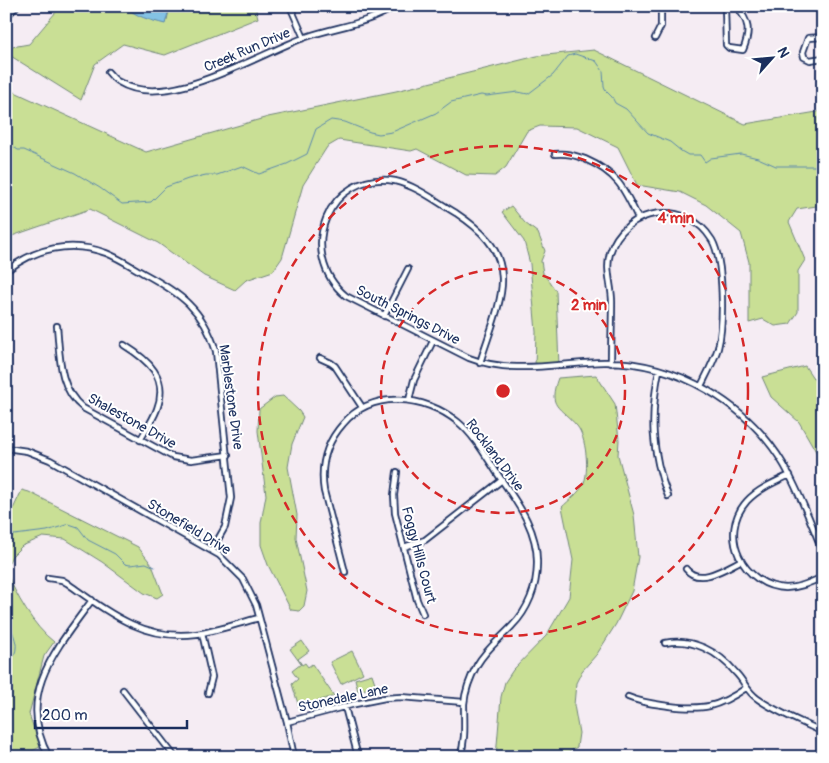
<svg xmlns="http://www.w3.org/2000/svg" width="829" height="763" viewBox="0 0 829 763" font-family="Pangolin,sans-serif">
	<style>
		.green { fill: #c9df95; stroke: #72877a }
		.water { fill: #84c2e4; stroke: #5a87ae }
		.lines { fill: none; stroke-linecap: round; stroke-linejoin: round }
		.stream { stroke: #5a87ae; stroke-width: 1 }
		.street-casing { stroke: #1b2f5e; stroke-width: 8 }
		.street { stroke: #fff; stroke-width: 4.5 }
		.ring { fill: none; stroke: #d62828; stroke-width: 2.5; stroke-dasharray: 9 6 }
		.labels { text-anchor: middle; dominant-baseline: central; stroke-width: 4; stroke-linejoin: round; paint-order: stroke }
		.street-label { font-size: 14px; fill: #1b2f5e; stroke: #fff }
		.centre { fill: #d62828; stroke: #fff; stroke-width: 2.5 }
		.ring-label { font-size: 15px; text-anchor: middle; font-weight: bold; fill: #d62828; stroke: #fff; stroke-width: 4; stroke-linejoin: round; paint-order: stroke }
	</style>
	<rect width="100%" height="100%" fill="#f5ecf3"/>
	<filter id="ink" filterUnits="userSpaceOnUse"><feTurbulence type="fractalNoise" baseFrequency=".02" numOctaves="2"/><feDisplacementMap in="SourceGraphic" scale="10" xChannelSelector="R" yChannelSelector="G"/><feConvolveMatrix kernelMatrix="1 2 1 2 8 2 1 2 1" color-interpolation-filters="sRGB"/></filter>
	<g filter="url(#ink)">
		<path class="green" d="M61,6H125L130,11L167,20L170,6H255L258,18L165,55L123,44L95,64L81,100L6,53V48L29,44Z
			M594,50L745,124L823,111V205L797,209L789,222L805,260L798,271V312L790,324L775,326L763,319L749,323V262L741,233L706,205L680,192L637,185L618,147L577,127L540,126L527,131L506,167L495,176L466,175L417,149L411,151L339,140L327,147L303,185L282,258L273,271L246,280L235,290L204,276L158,243L90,209L6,238V88L146,152L268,117L396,91L537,56Z
			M511,206L525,223L538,233L545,251L541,261L543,273L556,291L559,366L535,367L536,332L530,264L524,241L502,212Z
			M805,366L823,393V459L818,455L799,422L771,397L762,377Z
			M596,375L615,404L619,440L618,455L634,515L638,557L632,591L616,624L597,654L582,671L576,683L574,705L579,733L577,747L561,757H496L501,697L505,682L513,670L546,636L569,597L573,560L562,507C568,501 579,493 583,485C590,472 586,436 577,426C560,406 547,408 558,378Z
			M283,396L299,411L303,417L292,444L288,467L297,515L296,538L307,591L304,606L299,611L291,610L268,565L261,545V523L266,495L258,431L259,409L275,397Z
			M22,490L29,492L138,547L152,565L163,594L157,598L144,593L102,562L65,539L43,537L22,546L12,556L6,568V512L13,509Z
			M6,571C16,595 33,626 54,642L44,656L29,714L40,747L20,757H6Z
			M302,641L309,651L298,659L302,665L305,663L308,667L312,664L334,696L299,707L292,684L298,679L292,671L301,664L290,649Z
			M352,651L363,673L341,684L330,662Z
			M372,674L376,686L358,691L355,679Z"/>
		<path class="water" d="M125,6H170L165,24C150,20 136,17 125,6Z"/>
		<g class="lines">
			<path class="stream" d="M6,132L12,146L18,150H24L75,173L100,188L122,204L151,202L166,187L188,179L206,175H217L242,166L259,174L287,164L307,154L316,129L331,120L345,122L370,132L379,134L392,132L436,113L451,102L481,95L487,96L518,92L528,94L553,75L568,56L575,54L596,61L603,71L604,86L606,91L612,97L615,103L626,109L648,133L670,142L681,151L688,155H700L705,162L711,158L741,154L758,158L776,166H823
				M6,536L47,531L69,524L78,527L88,540L115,554L125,564L130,565L146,563L155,567
				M6,587C10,600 10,613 11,626C12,633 17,641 16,648C16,656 8,661 7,669C5,686 14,691 6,711"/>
			<defs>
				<path id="street" d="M290,6L304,38
					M725,6L726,45L729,48L743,50C751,31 749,21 736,6
					M10,13L17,6
					M823,37L808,38L803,52L804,57L810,60L823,58
					M655,38L661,26V6
					M108,72C111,75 114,80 119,82C167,112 258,54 306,37C338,26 365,25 396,6
					M555,154C567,153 574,155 585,159C617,173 624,188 638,218
					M6,271C35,248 71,240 106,253C119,258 131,266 143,273C180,293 203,309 216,351L231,498L225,527L212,550
					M384,316L408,269
					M57,326C60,355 58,388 83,408L173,457L191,460L228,455
					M124,345C148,360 169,377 157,409C153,420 146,430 140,440
					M320,358L331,363L335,366L362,407
					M480,363C487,338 503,303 502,278C501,247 480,229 456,213C437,202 417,186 395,181C328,169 295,254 346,296L469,358C512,375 559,363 604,362C676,361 748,404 784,465C800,493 811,523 823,552
					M611,363C611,342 612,322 612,302C612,285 605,270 610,253C624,207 687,198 712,240C724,261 724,324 718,348C714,361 707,374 701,386
					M659,370C650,416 651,452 668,496
					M409,400L414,380L433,341
					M6,448L27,451L50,460L219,555L243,579L256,605L287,722L294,757
					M397,472L394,495L395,513L417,600L423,614
					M790,475C775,482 758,489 747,501C717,534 743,587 786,588C799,588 811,582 823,577
					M404,547L425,540L502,480
					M686,569C699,586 726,568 740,561
					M345,572L324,491C320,466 326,443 343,424C372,389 425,395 458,422C476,437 488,460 501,479C519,505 538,531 537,564C537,587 528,610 512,626C500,639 486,649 477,665C471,676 465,692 464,704C464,723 466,739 460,757
					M48,578L62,580L67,583C108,612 143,641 196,634C217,631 239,623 259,618
					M202,633L212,677L208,693
					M665,643C692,637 719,652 736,673C745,682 746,691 758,699C776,712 802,722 823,732
					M123,690L175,757
					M628,697C642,703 655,704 669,706C703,710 717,708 746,688
					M345,707L358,757
					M287,722L355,704L385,698L401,697L464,702
					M49,757C15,695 56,649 92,600"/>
			</defs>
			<use href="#street" class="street-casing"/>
			<use href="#street" class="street"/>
		</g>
	</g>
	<g class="ring">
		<circle cx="503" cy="391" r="122"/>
		<circle cx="503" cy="391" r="245"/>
	</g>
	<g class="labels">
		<g class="street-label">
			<text transform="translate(247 50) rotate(-23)">Creek Run Drive</text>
			<text transform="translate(408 315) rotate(27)">South Springs Drive</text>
			<text transform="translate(231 397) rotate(82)">Marblestone Drive</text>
			<text transform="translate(132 421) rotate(29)">Shalestone Drive</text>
			<text transform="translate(495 455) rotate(53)">Rockland Drive</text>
			<text transform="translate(189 527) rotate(31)">Stonefield Drive</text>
			<text transform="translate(419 555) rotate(75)">Foggy Hills Court</text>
			<text transform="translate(343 698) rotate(-12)">Stonedale Lane</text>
		</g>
	</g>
	<circle cx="503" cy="391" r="8" class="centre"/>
	<g class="ring-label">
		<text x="676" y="223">4 min</text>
		<text x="589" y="310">2 min</text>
	</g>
	<rect width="829" height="763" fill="none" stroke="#fff" stroke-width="25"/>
	<rect x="12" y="12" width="804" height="738" fill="none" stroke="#1b2f5e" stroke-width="2" filter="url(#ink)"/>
	<g transform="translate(772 58) rotate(63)" stroke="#ffffff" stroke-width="4" paint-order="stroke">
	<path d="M0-4L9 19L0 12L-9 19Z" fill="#1b2f5e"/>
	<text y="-8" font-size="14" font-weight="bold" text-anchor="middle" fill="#1b2f5e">N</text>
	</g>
	<path d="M35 720v8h152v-8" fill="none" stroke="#1b2f5e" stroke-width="2.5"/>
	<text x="42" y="720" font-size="15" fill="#1b2f5e" stroke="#ffffff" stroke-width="4" paint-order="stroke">200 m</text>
</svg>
